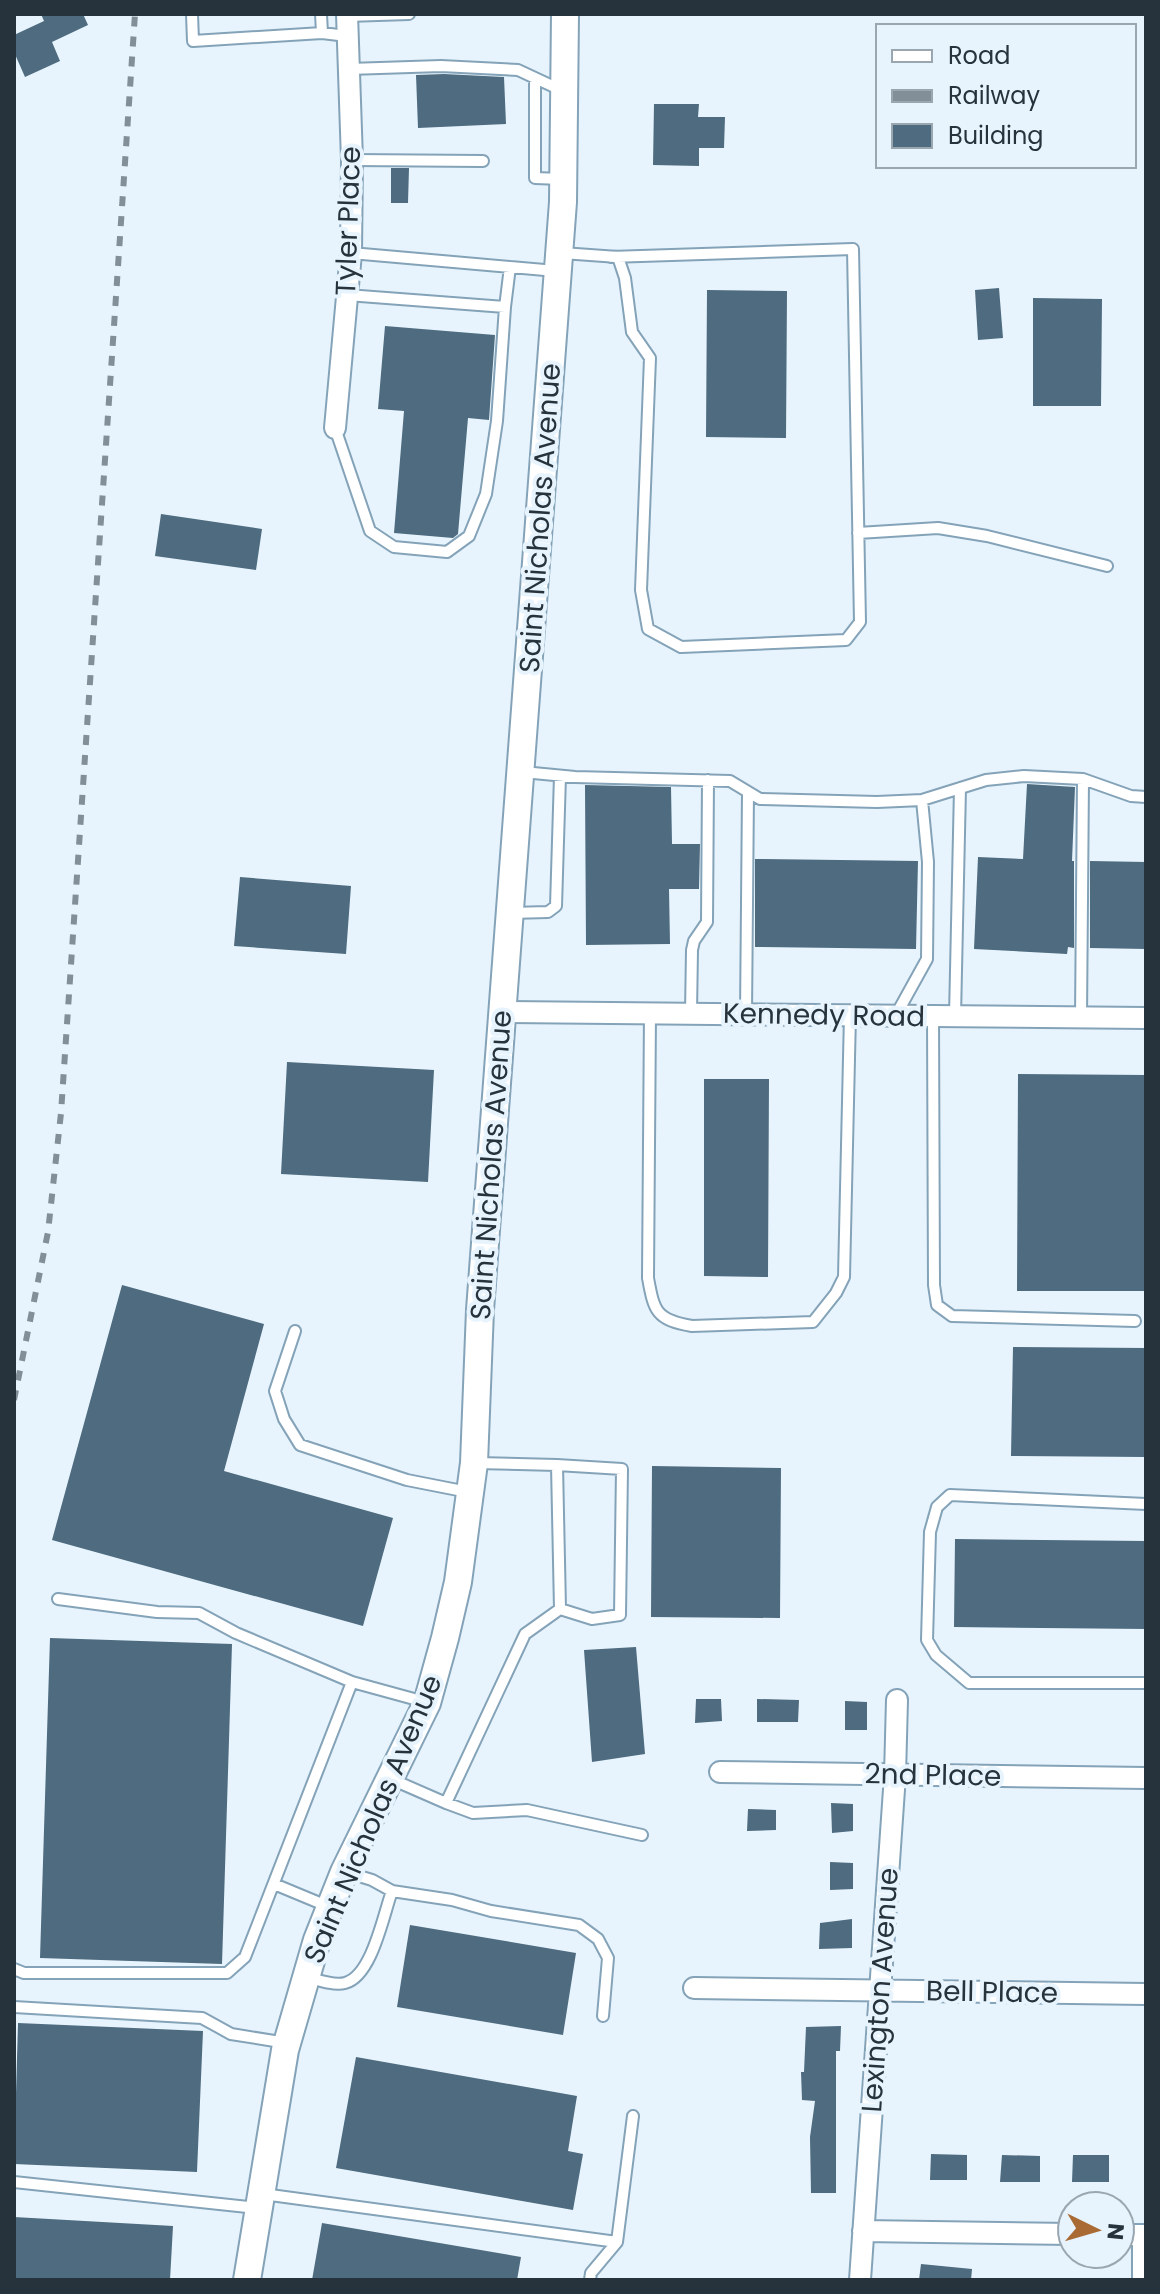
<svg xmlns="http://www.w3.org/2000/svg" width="1160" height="2294" viewBox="0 0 1160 2294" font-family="Poppins,sans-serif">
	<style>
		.building { fill: #4e6b7f }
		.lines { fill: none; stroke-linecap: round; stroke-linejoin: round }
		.service-casing { stroke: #84a3b8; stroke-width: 14 }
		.minor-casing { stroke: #84a3b8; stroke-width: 24 }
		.tertiary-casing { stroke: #84a3b8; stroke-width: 30 }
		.service { stroke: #fff; stroke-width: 10 }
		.minor { stroke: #fff; stroke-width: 20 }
		.tertiary { stroke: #fff; stroke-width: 26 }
		.rail { stroke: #828f98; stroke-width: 6; stroke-dasharray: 10 10; stroke-linecap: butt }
		.labels { text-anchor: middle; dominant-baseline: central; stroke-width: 8; stroke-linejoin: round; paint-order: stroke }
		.street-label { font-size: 28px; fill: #27333c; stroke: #e7f4fd }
	</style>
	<rect width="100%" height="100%" fill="#e7f4fd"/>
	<path class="building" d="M41,14H83L88,25L52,42L60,61L25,77L14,52V35L44,21Z
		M444,74L504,77L506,124L418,128L416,75Z
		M654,104H699L698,117H725L724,148H699V166L653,165Z
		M391,168H409L408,203H391Z
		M999,288L1003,338L978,340L975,290Z
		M707,290L787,291L786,438L706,437Z
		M1033,298L1102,299L1101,406H1033Z
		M385,326L495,335L489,420L468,418L458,534L453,538L394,533L404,411L378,409Z
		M161,514L262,529L256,570L155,556Z
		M1027,784L1075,787L1072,861H1074V948L1068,947L1067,954L974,949L978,857L1023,859Z
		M585,785L671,787L672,844H700L699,889H669L670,944L586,945Z
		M755,859L918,861L916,949L755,947Z
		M1090,861L1146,862V949L1090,948Z
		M240,877L351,886L346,954L234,946Z
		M287,1062L434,1070L428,1182L281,1174Z
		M1018,1074L1146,1075V1291H1017Z
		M704,1079H769L768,1277L704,1276Z
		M122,1285L264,1324L224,1471L393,1518L363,1626L52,1540Z
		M1013,1347L1146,1348L1145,1457L1011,1456Z
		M652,1466L781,1468L780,1618L651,1617Z
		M955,1539L1146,1541V1629L954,1627Z
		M50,1638L232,1644L222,1964L40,1958Z
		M636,1647L645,1754L592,1762L584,1650Z
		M696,1699H721L722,1721L695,1723Z
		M757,1699L799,1700L798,1722H757Z
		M845,1701L867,1702V1730H845Z
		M831,1803L853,1804V1831L832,1833Z
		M748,1809L776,1810V1830L747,1831Z
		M830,1862L853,1863V1889L830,1890Z
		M852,1919V1948L819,1949L820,1923Z
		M410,1925L576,1953L563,2035L397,2007Z
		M18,2023L203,2031L197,2172L14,2164Z
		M841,2026L840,2051H836V2193H811L810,2137L815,2101L802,2100L801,2072H804L806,2027Z
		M356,2057L577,2096L568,2151L583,2154L573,2210L336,2168Z
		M931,2154L967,2155V2180H930Z
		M1002,2155L1040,2156V2182H1000Z
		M1073,2155H1109V2182H1072Z
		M14,2217L173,2226L170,2280H14Z
		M322,2223L521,2257L517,2280H312Z
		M921,2264L972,2269L971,2280H919Z"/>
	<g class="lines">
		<defs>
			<path id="service" d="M192,14L193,41L322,33L347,36
				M321,14L322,33
				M347,16L409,14
				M349,69L441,66L518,70L563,91
				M535,78V178L562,179
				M352,160L483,161
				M351,253L556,271
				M562,253L618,257L625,278L632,332L650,358L641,590L648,629L681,647L846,640L860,622L853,249L610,257
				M347,295L505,307L510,267
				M335,428L370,531L394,547L447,552L469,536L486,494L497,421L505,307
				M858,533L938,528L987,536L1107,566
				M523,772L575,777L730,781L760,799L877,802L922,800L986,780L1024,776L1083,779L1131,796L1146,797
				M510,913L548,912L556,906L560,776
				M650,1013L648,1278C654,1311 656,1320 692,1326L813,1322L836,1293L844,1277L850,1015
				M691,1013L692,950L694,941L707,922L708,780
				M746,1014L748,792
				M896,1015L927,959L928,862L922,800
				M933,1016L934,1285L937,1305L952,1316L1135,1321
				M955,1016L960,788
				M1081,1017L1083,779
				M295,1331L275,1391L284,1419L300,1445L407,1480L468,1492
				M557,1465L622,1469L620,1615L592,1619L560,1609
				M1146,1504L950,1495L937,1507L930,1532L927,1640L936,1655L969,1683H1146
				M58,1599L157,1612L199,1613L236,1633L352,1682L425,1702
				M391,1779L446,1803L525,1634L560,1609L557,1465L476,1463
				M446,1803L473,1813L527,1810L642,1835
				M346,1872L372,1880L392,1891L452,1900L491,1911L579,1925L598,1939L608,1958L603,2016
				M274,1884L327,1906
				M14,1969L24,1973H227L245,1957L352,1682
				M307,1977C318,1980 334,1986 345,1983C372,1976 383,1916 392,1891
				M14,2007L202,2018L231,2034L287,2043
				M14,2182L257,2208
				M263,2194L617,2242L633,2116
				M590,2280L591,2273L617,2242"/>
			<path id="minor" d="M335,428L351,253L352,160L347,14
				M503,1012L1146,1018
				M720,1772L1146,1778
				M694,1988L1146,1994
				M863,2231L1072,2234
				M1120,2235H1146
				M860,2280L895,1775L897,1700
				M1143,2280V2235"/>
			<path id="tertiary" d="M247,2280L285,2050L317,1940L344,1872L427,1703L445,1638L458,1582L474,1463L480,1310L563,202L565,14"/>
		</defs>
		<use href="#service" class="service-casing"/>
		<use href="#minor" class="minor-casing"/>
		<use href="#tertiary" class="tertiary-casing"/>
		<use href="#service" class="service"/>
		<use href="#minor" class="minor"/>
		<use href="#tertiary" class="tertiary"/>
		<path class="rail" d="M14,1400L48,1232L61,1113L135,14"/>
	</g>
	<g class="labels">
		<g class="street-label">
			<text transform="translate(348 221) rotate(-88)">Tyler Place</text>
			<text transform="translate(540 518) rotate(-86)">Saint Nicholas Avenue</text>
			<text transform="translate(824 1015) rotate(1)">Kennedy Road</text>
			<text transform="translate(491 1165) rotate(-86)">Saint Nicholas Avenue</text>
			<text transform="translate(933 1775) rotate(1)">2nd Place</text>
			<text transform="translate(373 1819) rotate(-67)">Saint Nicholas Avenue</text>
			<text transform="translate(880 1990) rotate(-86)">Lexington Avenue</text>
			<text transform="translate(992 1992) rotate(1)">Bell Place</text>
		</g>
	</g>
	<rect width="1160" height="2294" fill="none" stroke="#27333c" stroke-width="32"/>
	<rect x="876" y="24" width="260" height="144" fill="#e7f4fd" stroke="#9aa7b0" stroke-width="2"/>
	<rect x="892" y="50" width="40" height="12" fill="#ffffff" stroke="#9aa7b0" stroke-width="2"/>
	<text x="948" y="64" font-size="24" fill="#27333c">Road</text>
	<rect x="892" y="90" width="40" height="12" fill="#828f98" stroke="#9aa7b0" stroke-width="2"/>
	<text x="948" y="104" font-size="24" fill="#27333c">Railway</text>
	<rect x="892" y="124" width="40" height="24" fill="#4e6b7f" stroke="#9aa7b0" stroke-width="2"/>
	<text x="948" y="144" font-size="24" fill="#27333c">Building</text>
	<g transform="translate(1096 2230) rotate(95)"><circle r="38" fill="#e7f4fd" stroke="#9aa7b0" stroke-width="2"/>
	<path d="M0-6L14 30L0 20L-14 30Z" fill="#aa6a33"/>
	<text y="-12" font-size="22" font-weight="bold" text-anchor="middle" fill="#27333c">N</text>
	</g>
</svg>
